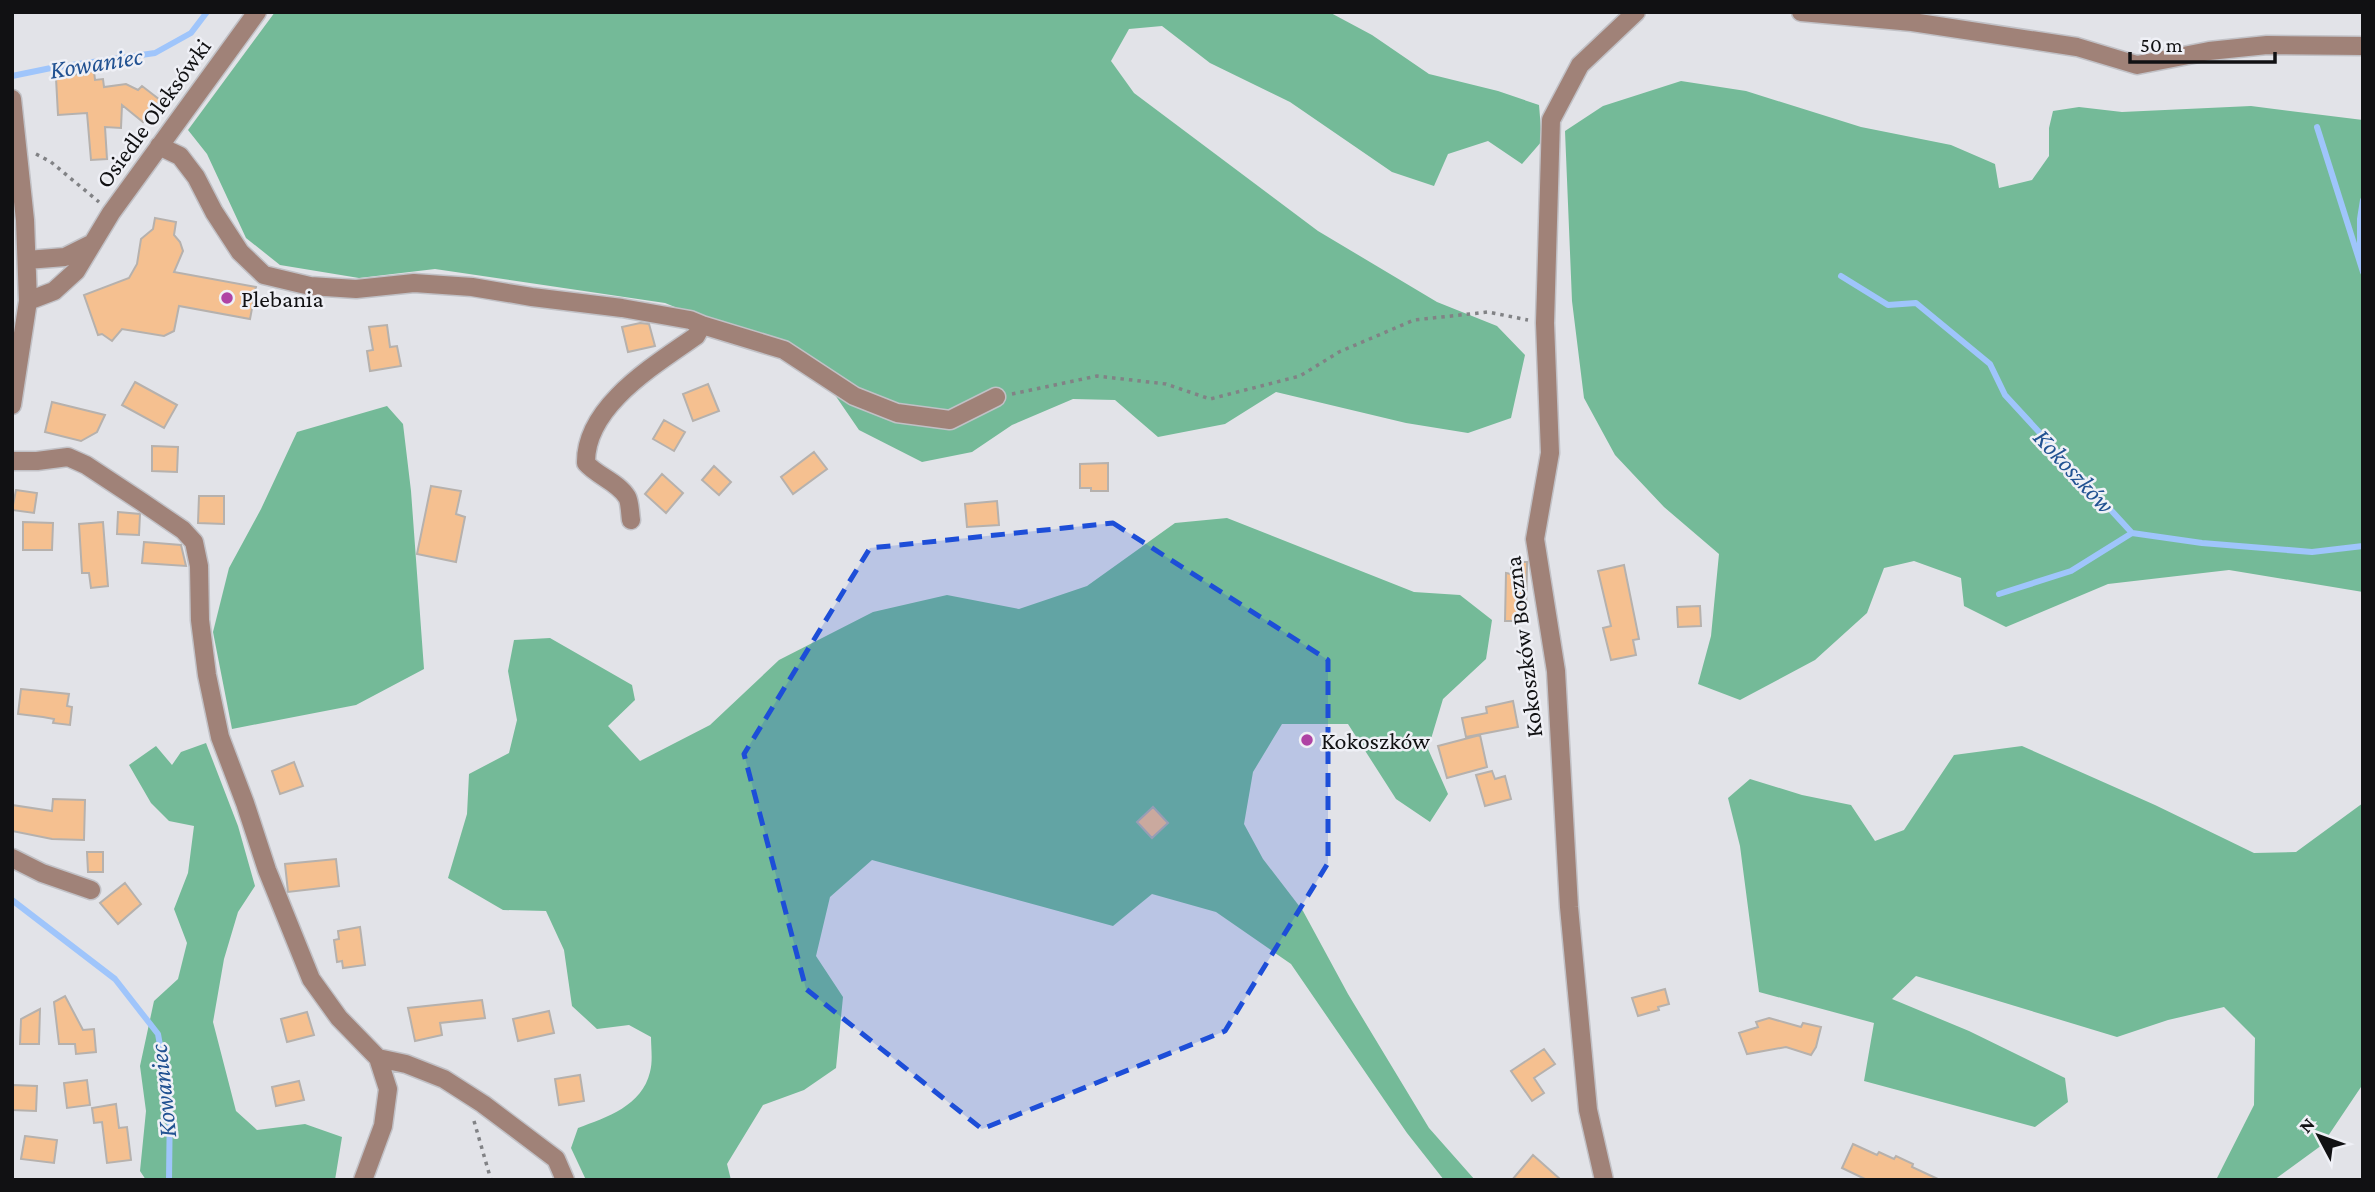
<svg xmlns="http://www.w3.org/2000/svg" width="2375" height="1192" viewBox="0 0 2375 1192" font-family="'Crimson Pro',serif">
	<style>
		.forest { fill: #74ba98 }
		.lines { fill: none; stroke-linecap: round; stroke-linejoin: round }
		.stream { stroke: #9fc5fb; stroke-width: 6 }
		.building { fill: #f5c090; stroke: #b6b1ad; stroke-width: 2 }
		.minor-casing { stroke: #c1c1c6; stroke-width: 21 }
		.path { stroke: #818285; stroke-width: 3.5; stroke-dasharray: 3.5 5; stroke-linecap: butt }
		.minor { stroke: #a08278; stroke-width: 18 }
		.marked { fill: #1d4ed8; fill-opacity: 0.2; stroke: #1d4ed8; stroke-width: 5; stroke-dasharray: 14 9; stroke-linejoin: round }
		.poi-dot { fill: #af43a4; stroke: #eff0f6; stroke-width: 2.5 }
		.labels { text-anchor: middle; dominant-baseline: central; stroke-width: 5; stroke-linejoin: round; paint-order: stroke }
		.street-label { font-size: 24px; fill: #111113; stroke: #eff0f6 }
		.poi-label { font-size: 24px; fill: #111113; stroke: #eff0f6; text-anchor: start }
		.water-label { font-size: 26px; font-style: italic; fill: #225292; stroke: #eff0f6 }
	</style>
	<rect width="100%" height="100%" fill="#e2e3e8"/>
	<path class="forest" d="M275,12H1329L1372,35L1429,74L1498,91L1539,105L1542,141L1522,164L1488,141L1448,154L1434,186L1392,172L1290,102L1210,63L1162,26L1129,29L1111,61L1134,93L1318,231L1437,302L1497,326L1525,355L1511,418L1468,433L1406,423L1276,392L1225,424L1158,437L1115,400L1073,399L1012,425L972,452L922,462L859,430L824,379L761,333L722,326L665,303L435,269L359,278L280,265L246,238L207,154L188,130Z
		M1681,81L1746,91L1861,127L1951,145L1995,164L1999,188L2032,180L2049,156V128L2053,111L2079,107L2122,112L2251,106L2363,120V592L2229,570L2108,584L2006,627L1964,606L1961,578L1914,561L1884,568L1867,613L1815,660L1740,700L1698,684L1711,636L1719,554L1664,507L1615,455L1584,398L1572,301L1565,131L1603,106Z
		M387,406L403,424L411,491L424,669L356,705L232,729L213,632L229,568L261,509L297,432Z
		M1227,518L1414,592L1460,595L1492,620L1486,659L1443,699L1428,749L1448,794L1430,822L1396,799L1348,724H1282L1253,772L1244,824L1263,859L1303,911L1348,994L1429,1128L1475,1180H1444L1407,1133L1291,964L1216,912L1152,894L1113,926L872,860L830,897L816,956L843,997L836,1068L804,1090L763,1105L727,1164L731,1180H586L571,1148L578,1128C607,1117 642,1106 650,1072C653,1061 651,1048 651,1037L629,1025L597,1029L572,1006L564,950L546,911L503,910L448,878L467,814L469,774L509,753L517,720L508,671L514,640L550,638L632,685L635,700L608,726L640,761L710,725L779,660L873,612L947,595L1019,609L1087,586L1175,523Z
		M206,743L238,826L255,886L238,912L224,959L213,1022L236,1111L257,1130L305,1124L342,1137L335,1180H146L140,1171L146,1111L140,1066L154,1001L178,979L187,943L174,909L188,873L194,826L169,821L151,803L129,765L156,746L172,765L181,752Z
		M2022,746L2155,805L2254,853L2296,852L2363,803V1084L2322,1145L2274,1180H2216L2254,1105L2255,1038L2224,1007L2168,1020L2117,1037L1916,976L1892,999L1969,1031L2065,1078L2068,1102L2035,1127L1864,1081L1874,1023L1759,992L1740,846L1728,798L1750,779L1802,795L1851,805L1875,841L1904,830L1954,755Z"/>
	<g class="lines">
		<path class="stream" d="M12,76L51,68L155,53L191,33L207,12
			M2317,127L2363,272
			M2360,257V219L2363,200
			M1841,276L1888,305L1916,303L1990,364L2005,395L2132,533L2202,543L2312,552L2363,546
			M1999,594L2071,571L2132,533
			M12,900L115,979L158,1034L170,1101L169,1180"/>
	</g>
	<path class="building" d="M94,71L95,80L103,79L104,87L126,84L138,90L142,86L160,100L143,122L122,105L121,128L105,127L107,159L91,160L87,113L58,115L56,78Z
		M155,218L176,222L174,235L180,242L183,251L174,272L256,287L250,319L179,306L174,331L164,336L122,329L112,341L102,334L98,335L84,295L129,278L137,264L141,239L153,229Z
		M640,323L649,324L655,346L628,352L622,327Z
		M387,325L390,347L397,346L401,366L370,371L367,351L373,350L369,327Z
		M135,382L177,405L164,428L122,405Z
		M708,384L719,411L693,421L683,394Z
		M52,402L105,415L97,432L81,441L45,432Z
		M664,420L685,432L674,451L653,439Z
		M152,446L178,447L177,472L152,471Z
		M814,452L827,469L793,494L781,477Z
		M1108,463V491H1091V488H1080V464Z
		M714,466L731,482L719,495L702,480Z
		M662,474L683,493L666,513L645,494Z
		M431,486L461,491L456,514L465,517L456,562L417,554Z
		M16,490L37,493L34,513L12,510Z
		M199,496H224V524L198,523Z
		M997,501L999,525L967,527L965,504Z
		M118,512L140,514L139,535L117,534Z
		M23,522L53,523L52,550H23Z
		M103,522L108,586L91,588L89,573H82L79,524Z
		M144,542L181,545L186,566L142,563Z
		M1511,562H1527L1526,621H1505L1506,573L1511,574Z
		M1624,565L1639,639L1633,640L1636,655L1611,660L1603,628L1611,626L1598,571Z
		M1700,606L1701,626L1678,627L1677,607Z
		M21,689L69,694L67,706L72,707L70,725L53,723L54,719L43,717L18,714Z
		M1513,701L1518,727L1466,737L1462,718L1487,713L1486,707Z
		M1480,735L1487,767L1447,778L1438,746Z
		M294,762L303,786L280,794L272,771Z
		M1492,771L1495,779L1505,776L1511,799L1485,806L1476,775Z
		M53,799L85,800L84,840L52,839L12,831V805L52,811Z
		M1153,807L1168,823L1152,838L1137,822Z
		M87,852H103V872H88Z
		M336,859L339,886L288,892L285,864Z
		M125,883L141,904L118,924L100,903Z
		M360,927L365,965L343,968L342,961L337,962L334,940L339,939L338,931Z
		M1665,989L1669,1004L1658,1007L1659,1010L1638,1016L1632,998Z
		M65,996L83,1030L94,1029L96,1052L76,1054L75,1044H59L54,1002Z
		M482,1000L485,1018L440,1023L442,1035L415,1041L408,1008Z
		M40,1009L39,1044H20L21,1019Z
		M549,1011L554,1033L518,1041L513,1019Z
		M307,1012L314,1035L287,1042L281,1019Z
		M1769,1018L1801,1027L1803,1023L1821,1027L1816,1047L1811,1055L1786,1047L1747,1054L1739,1033L1758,1027L1756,1022Z
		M1544,1049L1555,1064L1534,1078L1544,1093L1532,1101L1511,1071Z
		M580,1075L584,1101L559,1105L555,1079Z
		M87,1080L90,1105L67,1108L64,1083Z
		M299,1081L304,1100L276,1106L272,1087Z
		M12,1085L37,1086L36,1111L12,1110Z
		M116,1104L119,1128L127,1127L131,1160L107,1163L102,1122L94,1123L92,1108Z
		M25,1136L57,1140L54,1163L21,1159Z
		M1853,1144L1877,1155L1879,1152L1894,1159L1896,1156L1913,1164L1912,1167L1940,1180H1867L1842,1168Z
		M1533,1155L1561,1180H1512Z"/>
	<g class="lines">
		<defs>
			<path id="minor" d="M1801,12L1912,22L2077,47L2137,65L2209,51L2267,45L2363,46
				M12,99L25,220L28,301L12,405
				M159,146L180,156L196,177L214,212L240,252L264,275L310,286L356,289L414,283L472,287L532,297L622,308L690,320L702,325L696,336C655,365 585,406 586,463C597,476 618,482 627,497C630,502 630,514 631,520
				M27,260L65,257L91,244
				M28,301L54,291L76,271L111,213L257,12
				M702,325L784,350L854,396L897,413L950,420L996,397
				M12,461H37L68,457L86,465L142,502L183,530L194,542L199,566L200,620L207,675L220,737L245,803L267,870L311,979L339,1018L378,1058L406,1064L444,1079L483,1104L556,1159L565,1180
				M12,858L42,873L91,890
				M363,1180L383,1126L388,1089L378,1058
				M1604,1180L1588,1110L1569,907L1556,671L1535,539L1550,453L1545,323L1551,120L1580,65L1636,12"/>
		</defs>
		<use href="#minor" class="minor-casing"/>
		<path class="path" d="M36,154L51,162L99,202
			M1012,394L1097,376L1166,384L1210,399L1300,376L1339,352L1414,320L1488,312L1528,320
			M474,1121L491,1180"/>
		<use href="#minor" class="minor"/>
	</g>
	<path class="marked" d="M1113,523L1328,660V863L1225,1031L982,1129L806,989L744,754L870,548Z"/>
	<g class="poi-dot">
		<circle cx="227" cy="298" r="7"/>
		<circle cx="1307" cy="740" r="7"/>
	</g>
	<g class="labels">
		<g class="street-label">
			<text transform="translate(153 113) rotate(-54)">Osiedle Oleksówki</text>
			<text transform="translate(1523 647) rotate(-97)">Kokoszków Boczna</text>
		</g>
		<g class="poi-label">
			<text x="241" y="298">Plebania</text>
			<text x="1321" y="740">Kokoszków</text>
		</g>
		<g class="water-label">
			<text transform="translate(96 63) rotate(-9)">Kowaniec</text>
			<text transform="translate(2074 471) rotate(47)">Kokoszków</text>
			<text transform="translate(163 1091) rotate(-96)">Kowaniec</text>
		</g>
	</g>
	<rect width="2375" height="1192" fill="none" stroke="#111113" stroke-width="28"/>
	<g transform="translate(2319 1136) rotate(311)" stroke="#eff0f6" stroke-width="5" paint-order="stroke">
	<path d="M0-5L12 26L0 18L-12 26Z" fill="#111113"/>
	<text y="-10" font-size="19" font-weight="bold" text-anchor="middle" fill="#111113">N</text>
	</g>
	<path d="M2130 52v10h145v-10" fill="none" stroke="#111113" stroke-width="3.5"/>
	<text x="2140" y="52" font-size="21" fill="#111113" stroke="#eff0f6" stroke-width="5" paint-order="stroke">50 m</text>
</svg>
